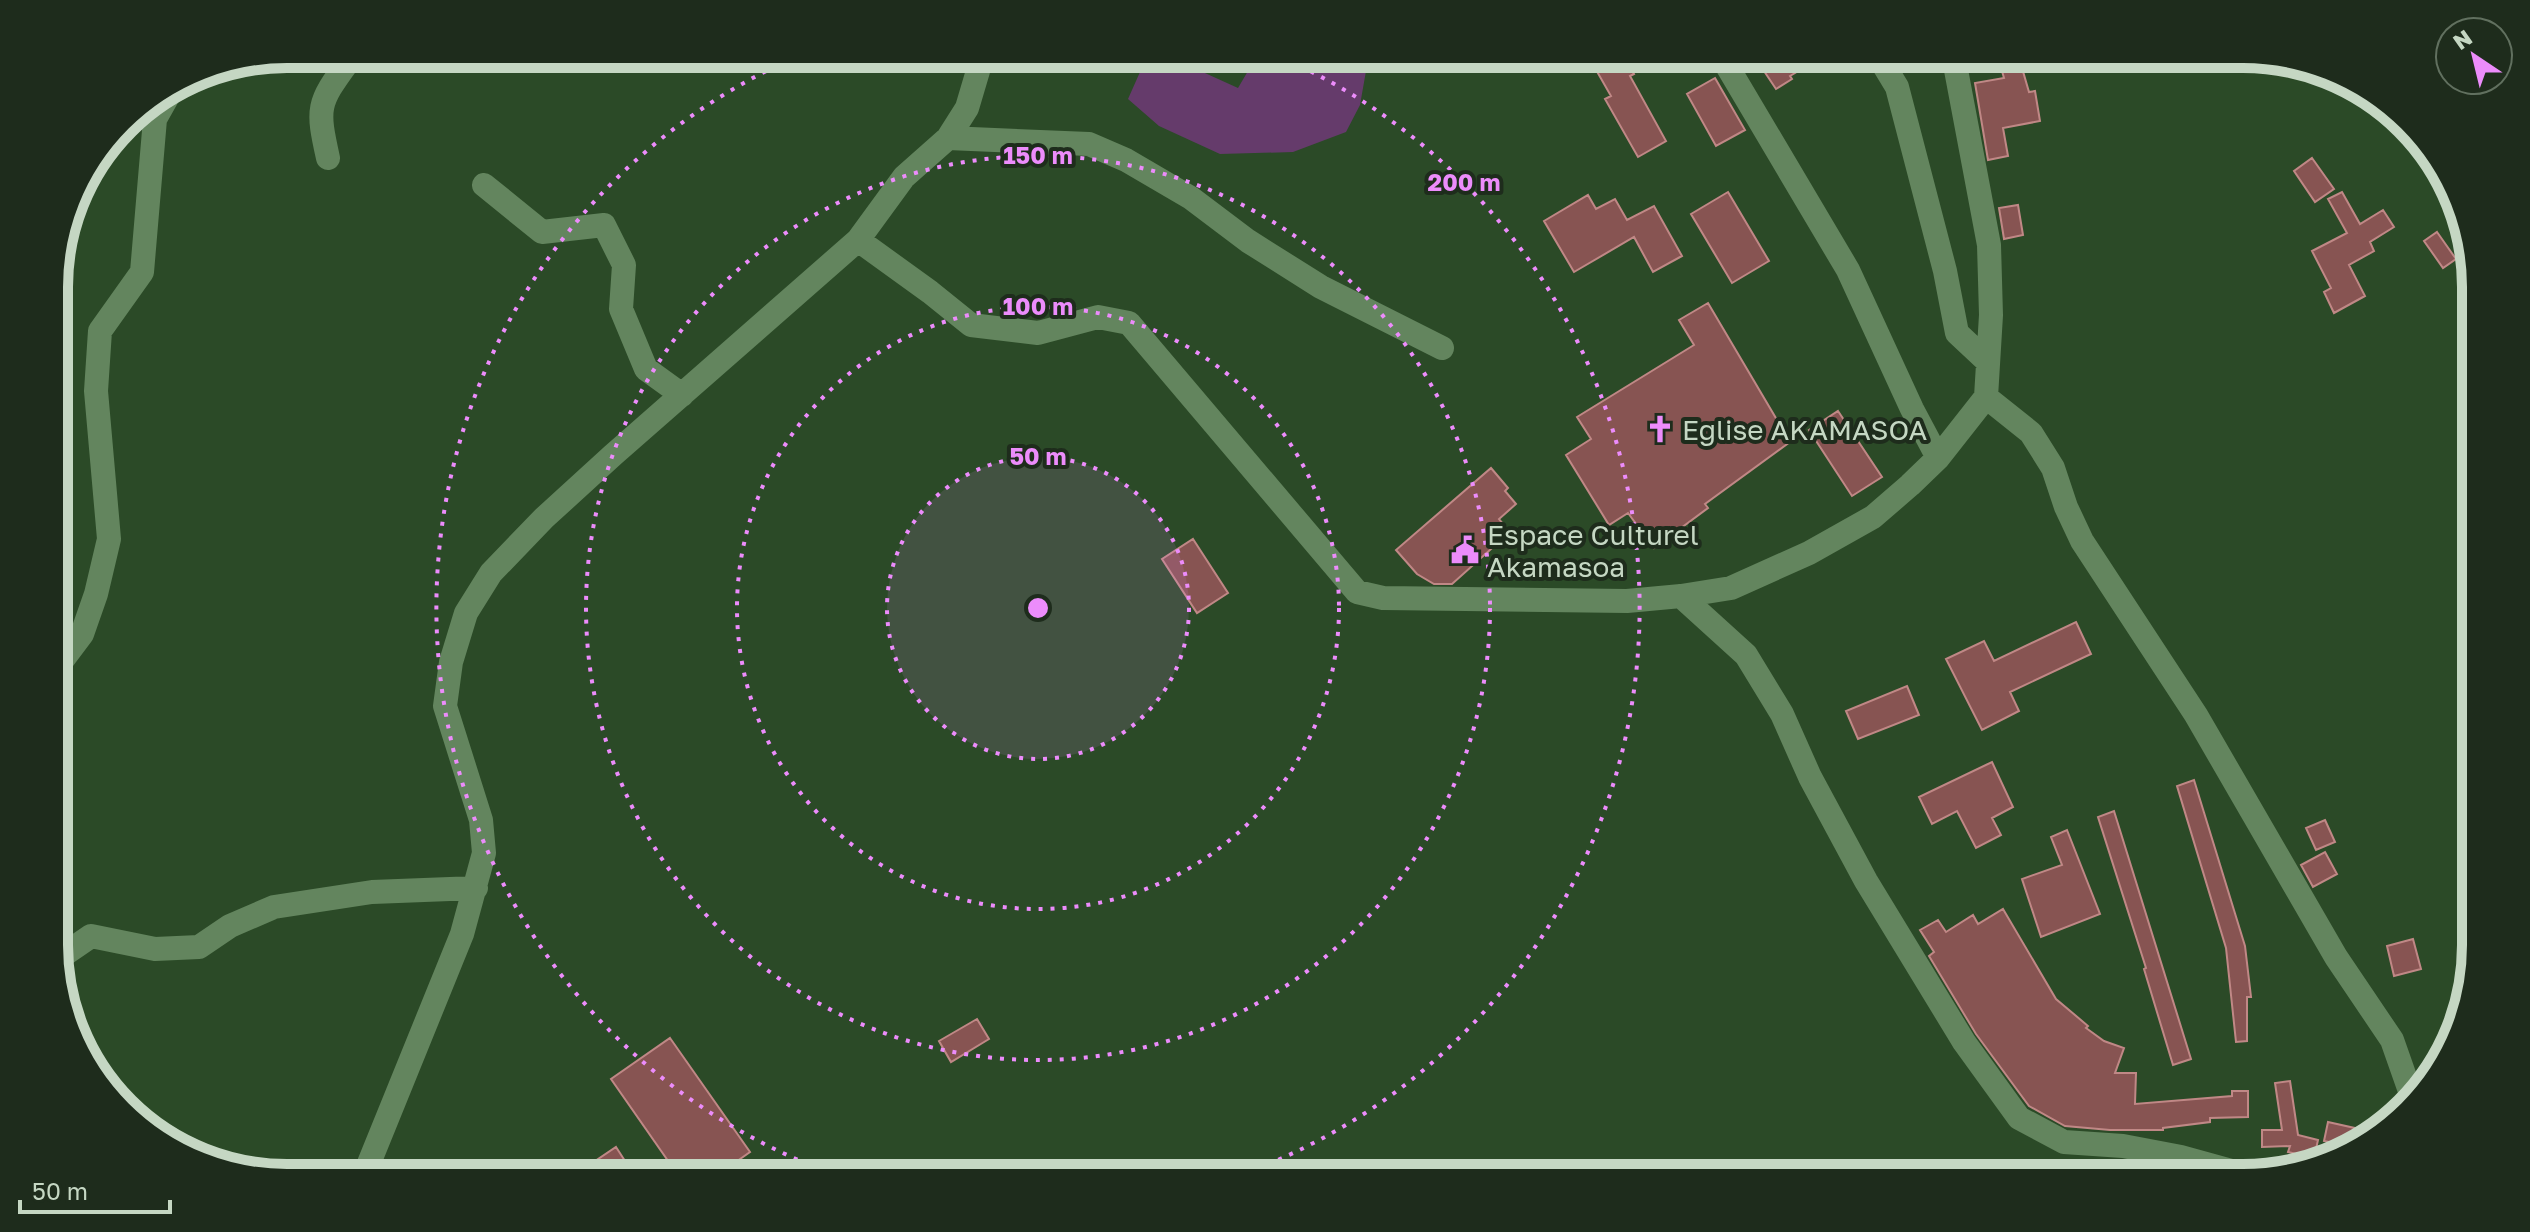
<svg xmlns="http://www.w3.org/2000/svg" width="2530" height="1232" viewBox="0 0 2530 1232" font-family="'Golos Text',sans-serif">
	<style>
		.green { fill: #653b6b }
		.building { fill: #875452; stroke: #c08886; stroke-width: 2 }
		.lines { fill: none; stroke-linecap: round; stroke-linejoin: round }
		.minor { stroke: #63855e; stroke-width: 24 }
		.ring { fill: none; stroke: #ec8cfb; stroke-width: 4; stroke-dasharray: 4 8 }
		.labels { text-anchor: middle; dominant-baseline: central; stroke-width: 8; stroke-linejoin: round; paint-order: stroke }
		.poi-label { font-size: 28px; fill: #c5d7c3; stroke: #1e2c1c; text-anchor: start }
		.rim { fill: none; stroke: #c5d7c3; stroke-width: 10 }
		.centre { fill: #ec8cfb; stroke: #1e2c1c; stroke-width: 4 }
		.ring-label { font-size: 24px; text-anchor: middle; font-weight: bold; fill: #ec8cfb; stroke: #1e2c1c; stroke-width: 8; stroke-linejoin: round; paint-order: stroke }
	</style>
	<rect width="100%" height="100%" fill="#2b4a27"/>
	<path class="green" d="M1148,54H1163L1238,88L1258,54H1369L1360,105L1346,132L1293,152L1220,154L1159,126L1128,99Z"/>
	<path class="building" d="M1587,54H1623L1634,74L1630,76L1666,141L1638,157L1605,99L1611,96Z
		M1770,54H1827L1790,76L1792,79L1776,89L1758,62Z
		M1997,54H2018L2029,92L2035,91L2040,121L2003,128L2008,156L1988,160L1975,83L2004,78Z
		M1715,78L1745,130L1716,146L1687,94Z
		M2312,158L2334,189L2315,202L2294,171Z
		M1728,192L1769,261L1732,283L1691,214Z
		M2342,192L2360,224L2383,210L2394,227L2370,242L2374,251L2349,265L2365,296L2334,313L2324,292L2331,288L2312,251L2347,233L2328,199Z
		M1588,195L1596,209L1615,199L1627,220L1654,206L1682,256L1653,272L1634,237L1574,272L1544,221Z
		M2018,205L2023,235L2004,239L1999,208Z
		M2437,232L2456,259L2443,268L2424,241Z
		M1708,303L1790,442L1705,504L1708,508L1654,548L1628,513L1609,525L1566,455L1591,439L1577,417L1694,345L1679,320Z
		M1838,411L1882,477L1852,496L1809,430Z
		M1491,468L1508,488L1505,491L1516,504L1499,519L1503,524L1493,533L1500,541L1452,584H1434L1417,574L1396,550Z
		M1193,539L1228,593L1197,613L1162,559Z
		M2076,622L2091,654L2010,692L2019,711L1982,730L1946,659L1984,641L1994,661Z
		M1907,686L1919,715L1858,739L1846,711Z
		M1992,762L2013,807L1992,818L2001,835L1976,848L1957,811L1932,824L1919,797Z
		M2194,780L2245,946L2251,997H2247V1041L2236,1042L2226,948L2177,786Z
		M2114,811L2191,1059L2173,1065L2144,969L2146,968L2098,817Z
		M2325,820L2335,842L2316,850L2306,828Z
		M2067,830L2100,914L2041,937L2022,879L2062,865L2051,837Z
		M2325,852L2337,874L2313,887L2301,865Z
		M2003,909L2056,999L2088,1026L2086,1028L2104,1041L2124,1048L2115,1073H2136L2135,1104L2232,1096V1091H2248V1117L2210,1118V1122L2163,1128V1130H2110L2065,1126L2029,1106L1976,1034L1929,956L1934,952L1920,930L1938,920L1946,932L1973,915L1978,924Z
		M2413,939L2421,969L2394,976L2387,946Z
		M977,1019L989,1039L951,1062L939,1041Z
		M670,1038L750,1152L713,1178H680L611,1079Z
		M2290,1081L2298,1135L2318,1140L2314,1158L2288,1152L2290,1146L2262,1147V1130H2282L2275,1083Z
		M2328,1122L2377,1133L2373,1138L2349,1146L2324,1141Z
		M616,1147L636,1178H570Z"/>
	<g class="lines">
		<path class="minor" d="M1720,54L1848,270L1912,409L1938,458
			M1877,54L1897,87L1945,271L1957,333L1988,362
			M948,138L1089,144L1126,160L1191,198L1248,241L1321,287L1442,348
			M328,158C317,108 317,104 348,62L346,54
			M484,185L542,232L604,225L624,265L621,309L646,369L682,395
			M858,240L930,292L971,325L1038,333L1098,317L1129,323L1357,592L1383,598L1627,601L1681,596L1731,588L1809,553L1873,517L1910,485L1938,458L1986,397L1991,315L1989,245L1953,54
			M1986,397L2031,433L2053,468L2066,507L2082,541L2196,715L2336,957L2392,1040L2411,1094
			M1681,596L1746,655L1782,714L1810,777L1866,881L1964,1042L2019,1118L2064,1142L2123,1146L2181,1157L2257,1178
			M55,670L82,634L96,594L109,539L96,391L100,331L142,272L155,119L173,87
			M56,960L91,936L155,949L199,947L230,926L274,907L372,892L476,888
			M363,1178L462,934L484,853L481,820L445,706L451,662L466,613L491,573L544,518L613,455L858,240L904,177L948,138L967,108L983,54"/>
	</g>
	<circle cx="1038" cy="608" r="151" fill="#ec8cfb" fill-opacity=".12"/>
	<g class="ring">
		<circle cx="1038" cy="608" r="151"/>
		<circle cx="1038" cy="608" r="301"/>
		<circle cx="1038" cy="608" r="452"/>
		<path d="M842 1177A602 602 0 0 1 798 56M1278 56A602 602 0 0 1 1234 1177"/>
	</g>
	<defs>
		<symbol id="church-bare" viewBox="-9 -9 18 18"><path d="M-1.2-6h2.4v3.5h3.3v2.4h-3.3V6h-2.4V-.1h-3.3v-2.4h3.3Z" fill="#ec8cfb" stroke="#1e2c1c" stroke-width="2.5" paint-order="stroke"/></symbol>
		<symbol id="civic-bare" viewBox="-9 -9 18 18"><path d="M-.6-6.5H3V-4.5H.6V-3L4-1V1h2V6H-6V1h2V-1L-.6-3ZM-1.2 2.5V6h2.4V2.5Z" fill="#ec8cfb" stroke="#1e2c1c" stroke-width="2.5" paint-order="stroke"/></symbol>
	</defs>
	<g fill-rule="evenodd">
		<use href="#church-bare" x="1640" y="409" width="40" height="40"/>
		<use href="#civic-bare" x="1445" y="530" width="40" height="40"/>
	</g>
	<g class="labels">
		<g class="poi-label">
			<text x="1682" y="429">Eglise AKAMASOA</text>
			<text x="1487" y="534">Espace Culturel<tspan x="1487" dy="32">Akamasoa</tspan></text>
		</g>
	</g>
	<path d="M0 0H2530V1232H0ZM287 68H2243A219 219 0 0 1 2462 287V945A219 219 0 0 1 2243 1164H287A219 219 0 0 1 68 945V287A219 219 0 0 1 287 68Z" fill="#1e2c1c" fill-rule="evenodd"/>
	<path class="rim" d="M287 68H2243A219 219 0 0 1 2462 287V945A219 219 0 0 1 2243 1164H287A219 219 0 0 1 68 945V287A219 219 0 0 1 287 68Z"/>
	<circle cx="1038" cy="608" r="12" class="centre"/>
	<g class="ring-label">
		<text x="1038" y="164">150 m</text>
		<text x="1464" y="191">200 m</text>
		<text x="1038" y="315">100 m</text>
		<text x="1038" y="465">50 m</text>
	</g>
	<g transform="translate(2474 56) rotate(325)"><circle r="38" fill="#1e2c1c" stroke="#61705f" stroke-width="2"/>
	<path d="M0-6L14 30L0 20L-14 30Z" fill="#ec8cfb"/>
	<text y="-12" font-size="22" font-weight="bold" text-anchor="middle" fill="#c5d7c3">N</text>
	</g>
	<path d="M20 1200v12h150v-12" fill="none" stroke="#c5d7c3" stroke-width="4"/>
	<text x="32" y="1200" font-size="24" fill="#c5d7c3" stroke="#1e2c1c" stroke-width="6" paint-order="stroke">50 m</text>
</svg>
